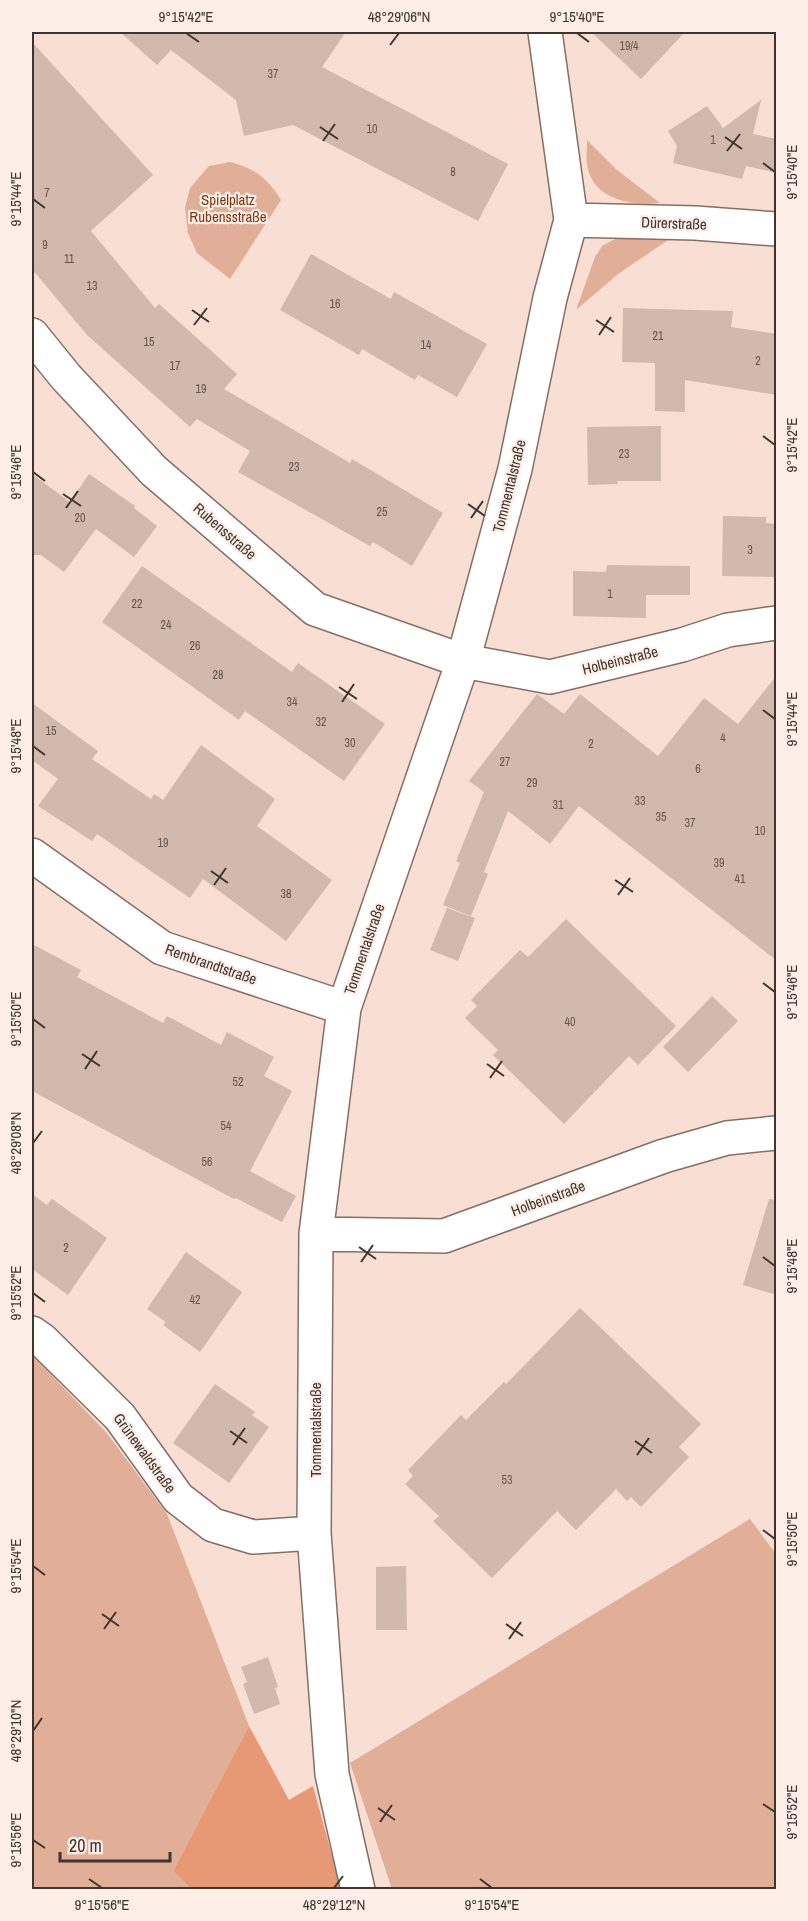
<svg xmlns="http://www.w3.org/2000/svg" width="808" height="1921" viewBox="0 0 808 1921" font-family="'Archivo Narrow',sans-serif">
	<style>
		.green { fill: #e1ae97 }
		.forest { fill: #e69974 }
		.building { fill: #d1b9ae }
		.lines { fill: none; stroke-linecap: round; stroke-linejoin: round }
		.minor-casing { stroke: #856f65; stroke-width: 36 }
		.minor { stroke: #fff; stroke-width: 33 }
		.ticks { fill: none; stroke: #3f3530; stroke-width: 2 }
		.labels { text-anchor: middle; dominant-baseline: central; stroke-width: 4.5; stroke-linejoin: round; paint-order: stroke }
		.number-label { font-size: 12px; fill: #645650 }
		.park-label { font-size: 15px; fill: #7e3810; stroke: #fdeee7 }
		.street-label { font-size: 15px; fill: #3f3530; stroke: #fdeee7 }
		.neatline { fill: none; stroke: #3f3530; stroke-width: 2 }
		.ticks-label { font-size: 15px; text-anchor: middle; fill: #3f3530 }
	</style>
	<rect width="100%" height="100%" fill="#f8ded3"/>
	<path class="green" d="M587,140L617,170L660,203C631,206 593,200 587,165C586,157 587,148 587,140Z
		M230,162C256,169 267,178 281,200L230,279L197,253L188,233L185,208L190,188L209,166Z
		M617,238H671L618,274L576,310L595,257L602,246Z
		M32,1355L106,1432L167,1514L249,1726L173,1871L191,1889H32Z
		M750,1519L776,1554V1889H392L350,1763Z"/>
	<path class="forest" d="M249,1726L289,1800L313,1786L341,1889H191L173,1871Z"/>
	<path class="building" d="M120,32H346L322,67L508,164L478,221L293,125L244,136L236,100L171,50L157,65Z
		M591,32H685L641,79Z
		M32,42L153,175L91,231L155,308L159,304L237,374L224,389L350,463L352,459L443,513L412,566L373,542L370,546L238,472L250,451L197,419L190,427L87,335L32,269Z
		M761,100L753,134L777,139V173L746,166L742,179L673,163L677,146L668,131L707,106L723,128Z
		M311,254L391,299L394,292L487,344L457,397L418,375L415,380L362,349L359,355L280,310Z
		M623,308L733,311L731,327L777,334V395L685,380V412L655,411V363L622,362Z
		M661,426V481H617L618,484L588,485L587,427Z
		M32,474L70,502L89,474L135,506L134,508L157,526L134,557L96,529L64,572L41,555H32Z
		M723,516L766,517V523L777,524V577L722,576Z
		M607,565L690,566V595H646V618L573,616V571L606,572Z
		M142,566L292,672L298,663L385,724L344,781L245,711L239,720L102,622Z
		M777,675V961L579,806L550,844L508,811L484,872L488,874L471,916L443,905L460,863L456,861L484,792L469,781L537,694L564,714L580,694L658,756L704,698L738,724Z
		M32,703L98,751L92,759L151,799L154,794L163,800L201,745L275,799L257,826L332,880L286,941L203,879L190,898L97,834L92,841L38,806L58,779L32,760Z
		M447,908L475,918L458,961L430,950Z
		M566,919L676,1026L638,1065L629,1056L564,1124L493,1055L498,1050L465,1018L477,1006L471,1000L520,950L528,957Z
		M32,944L81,970L77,977L163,1023L167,1016L221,1045L227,1032L274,1057L264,1076L292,1091L250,1171L296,1196L282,1222L236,1198L234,1199L32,1091Z
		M712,996L738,1021L688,1072L663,1047Z
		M32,1194L47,1205L52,1199L107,1238L68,1295L32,1269Z
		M769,1199L777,1200V1295L743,1285Z
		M186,1252L242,1292L200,1352L163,1325L166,1322L147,1309Z
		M580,1308L701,1424L679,1447L689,1457L641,1507L631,1497L627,1501L616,1489L576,1530L557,1511L492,1578L433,1521L439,1516L405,1484L413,1476L408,1470L461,1415L466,1420L504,1382L506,1384Z
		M215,1384L255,1412L252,1415L269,1427L229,1483L173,1443Z
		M406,1566L407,1630H376V1567Z
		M268,1657L278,1687L275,1688L280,1704L254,1714L243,1684L247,1682L241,1667Z"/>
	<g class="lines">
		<defs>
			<path id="minor" d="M571,220L695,223L776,229
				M32,335L66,377L154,471L315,609L463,661L550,677L682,645L728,630L776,623
				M32,855L162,948L344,1008
				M316,1234L444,1236L664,1156L727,1138L776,1133
				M32,1333L42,1340L120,1417L178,1498L213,1525L253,1537L314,1533
				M358,1890L332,1774L314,1533L316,1234L344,1008L463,661L515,469L550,298L571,220L545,32"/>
		</defs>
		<use href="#minor" class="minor-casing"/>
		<use href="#minor" class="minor"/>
	</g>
	<path class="ticks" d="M186,33L199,42M577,33L589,42M390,45L399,33M320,127L338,139M725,137L742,149M323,141L335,124M727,151L740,134M763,163L775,172M33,199L45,208M192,310L209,322M596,320L614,332M194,325L207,308M599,335L611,317M763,436L775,445M33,472L45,481M63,494L81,506M468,504L485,516M66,508L78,491M471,518L483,501M339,687L357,699M342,702L354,684M763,710L775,719M33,746L45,755M211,871L228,883M615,880L633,892M214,885L226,868M618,895L630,878M763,983L775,992M33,1019L45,1028M82,1054L100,1066M487,1064L504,1076M85,1069L97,1051M490,1078L502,1061M33,1143L42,1131M359,1247L376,1259M763,1257L775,1266M361,1262L373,1245M33,1293L45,1302M230,1431L247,1443M635,1441L652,1453M233,1445L245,1428M637,1455L649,1438M763,1530L775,1539M33,1566L45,1575M102,1614L119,1626M506,1624L523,1636M104,1629L116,1612M509,1639L521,1622M33,1731L42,1718M763,1804L775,1812M378,1808L395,1820M380,1822L392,1805M33,1840L45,1848M89,1879L102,1888M480,1879L492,1888M334,1888L343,1876"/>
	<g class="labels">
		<g class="number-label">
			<text x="629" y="46">19/4</text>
			<text x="273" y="74">37</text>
			<text x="372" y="129">10</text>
			<text x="713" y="140">1</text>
			<text x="453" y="172">8</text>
			<text x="47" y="193">7</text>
			<text x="45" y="245">9</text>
			<text x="69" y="259">11</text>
			<text x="92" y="286">13</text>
			<text x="335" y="304">16</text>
			<text x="658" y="336">21</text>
			<text x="149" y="342">15</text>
			<text x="426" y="345">14</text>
			<text x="758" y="361">2</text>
			<text x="175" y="366">17</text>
			<text x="201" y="389">19</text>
			<text x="624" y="454">23</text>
			<text x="294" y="467">23</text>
			<text x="382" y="512">25</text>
			<text x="80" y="518">20</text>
			<text x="750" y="550">3</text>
			<text x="610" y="594">1</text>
			<text x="137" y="604">22</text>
			<text x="166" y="625">24</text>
			<text x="195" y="646">26</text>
			<text x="218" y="675">28</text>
			<text x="292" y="702">34</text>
			<text x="321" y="722">32</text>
			<text x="51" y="731">15</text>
			<text x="723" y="738">4</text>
			<text x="350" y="743">30</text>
			<text x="591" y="744">2</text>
			<text x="505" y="762">27</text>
			<text x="698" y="769">6</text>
			<text x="532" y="783">29</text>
			<text x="640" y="801">33</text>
			<text x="558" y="805">31</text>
			<text x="661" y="817">35</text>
			<text x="690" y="823">37</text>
			<text x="760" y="831">10</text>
			<text x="163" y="843">19</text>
			<text x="719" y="863">39</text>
			<text x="740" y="879">41</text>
			<text x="286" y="894">38</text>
			<text x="570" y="1022">40</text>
			<text x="238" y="1082">52</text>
			<text x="226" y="1126">54</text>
			<text x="207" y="1162">56</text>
			<text x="66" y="1248">2</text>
			<text x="195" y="1300">42</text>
			<text x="507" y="1480">53</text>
		</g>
		<g class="park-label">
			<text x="228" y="199">Spielplatz<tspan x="228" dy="17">Rubensstraße</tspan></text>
		</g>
		<g class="street-label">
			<text transform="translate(674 223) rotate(2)">Dürerstraße</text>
			<text transform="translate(509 486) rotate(-76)">Tommentalstraße</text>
			<text transform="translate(225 531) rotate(41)">Rubensstraße</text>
			<text transform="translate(620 660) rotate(-14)">Holbeinstraße</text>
			<text transform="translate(364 949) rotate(-71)">Tommentalstraße</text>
			<text transform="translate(211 964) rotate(19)">Rembrandtstraße</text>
			<text transform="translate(548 1198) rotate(-20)">Holbeinstraße</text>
			<text transform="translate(315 1430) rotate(-90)">Tommentalstraße</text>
			<text transform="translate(145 1453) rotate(54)">Grünewaldstraße</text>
		</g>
	</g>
	<rect width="808" height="1921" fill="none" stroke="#fdeee7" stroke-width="66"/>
	<path d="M60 1852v9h110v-9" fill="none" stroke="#3f3530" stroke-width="3"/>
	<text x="69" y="1852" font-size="18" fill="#3f3530" stroke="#fdeee7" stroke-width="4.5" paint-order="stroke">20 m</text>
	<rect x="33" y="33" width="742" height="1855" class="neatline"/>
	<g class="ticks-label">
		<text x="186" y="22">9°15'42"E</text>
		<text x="399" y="22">48°29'06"N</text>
		<text x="577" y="22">9°15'40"E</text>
		<text transform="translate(792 172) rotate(-90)" y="5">9°15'40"E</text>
		<text transform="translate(16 199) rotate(-90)" y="5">9°15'44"E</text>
		<text transform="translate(792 445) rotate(-90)" y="5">9°15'42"E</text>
		<text transform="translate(16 472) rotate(-90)" y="5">9°15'46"E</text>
		<text transform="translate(792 719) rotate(-90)" y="5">9°15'44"E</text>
		<text transform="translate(16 746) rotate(-90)" y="5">9°15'48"E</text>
		<text transform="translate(792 992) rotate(-90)" y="5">9°15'46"E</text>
		<text transform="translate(16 1019) rotate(-90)" y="5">9°15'50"E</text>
		<text transform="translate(16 1143) rotate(-90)" y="5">48°29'08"N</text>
		<text transform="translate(792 1266) rotate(-90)" y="5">9°15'48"E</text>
		<text transform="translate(16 1293) rotate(-90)" y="5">9°15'52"E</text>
		<text transform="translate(792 1539) rotate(-90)" y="5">9°15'50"E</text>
		<text transform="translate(16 1566) rotate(-90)" y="5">9°15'54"E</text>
		<text transform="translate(16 1731) rotate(-90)" y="5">48°29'10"N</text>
		<text transform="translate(792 1812) rotate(-90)" y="5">9°15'52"E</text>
		<text transform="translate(16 1840) rotate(-90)" y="5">9°15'56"E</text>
		<text x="102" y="1910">9°15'56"E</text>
		<text x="334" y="1910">48°29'12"N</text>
		<text x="492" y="1910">9°15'54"E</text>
	</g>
</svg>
